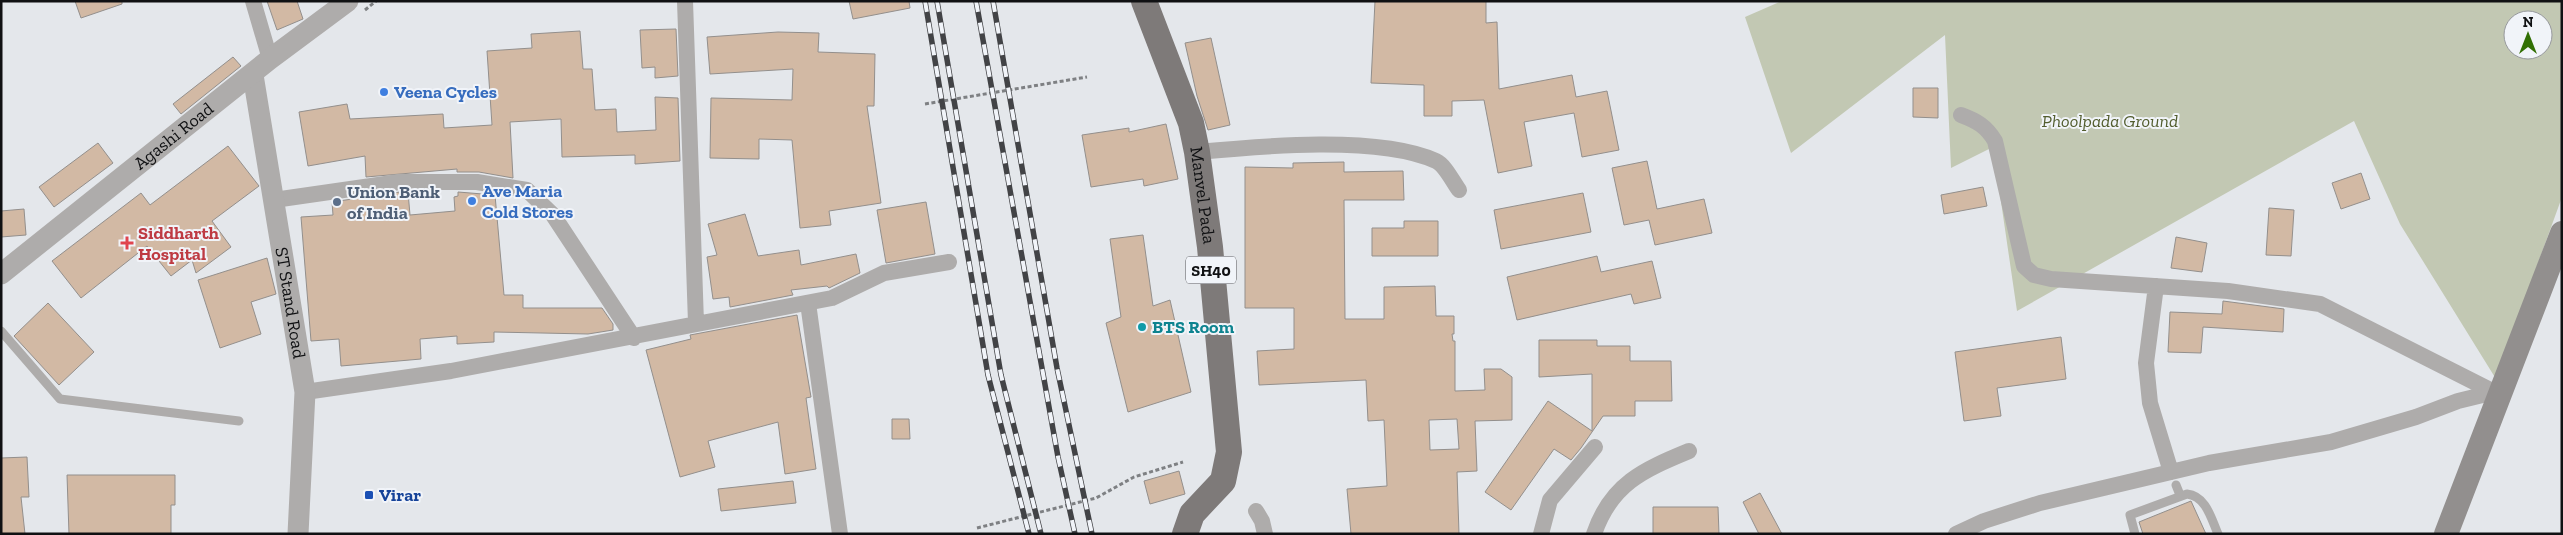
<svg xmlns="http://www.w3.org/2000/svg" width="2563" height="535" viewBox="0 0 2563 535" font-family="'Zilla Slab',serif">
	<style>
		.green { fill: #c2c8b3; fill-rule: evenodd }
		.building { fill: #d2b9a4; stroke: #938f8c; fill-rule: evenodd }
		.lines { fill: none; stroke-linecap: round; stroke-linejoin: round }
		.path { stroke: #7e8083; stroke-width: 3; stroke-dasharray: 4 2.5; stroke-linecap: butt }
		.service { stroke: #aeacab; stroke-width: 9 }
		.minor { stroke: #aeacab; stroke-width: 16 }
		.tertiary { stroke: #aeacab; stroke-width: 21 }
		.secondary { stroke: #928f8e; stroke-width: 24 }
		.primary { stroke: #7e7a79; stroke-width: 26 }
		.rail-casing { stroke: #424346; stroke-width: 5.5 }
		.rail { stroke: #f1f4f9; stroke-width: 4; stroke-dasharray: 11; stroke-linecap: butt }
		.shop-dot { fill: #3f7fe0; stroke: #f1f4f9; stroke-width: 2 }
		.service-dot { fill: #5c6f8a; stroke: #f1f4f9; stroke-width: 2 }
		.health-dot { fill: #e0444e; stroke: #f1f4f9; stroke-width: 2 }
		.culture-dot { fill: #0f9aa8; stroke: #f1f4f9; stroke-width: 2 }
		.transit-dot { fill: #1a4fb4; stroke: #f1f4f9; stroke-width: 2 }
		.labels { text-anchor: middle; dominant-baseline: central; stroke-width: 4; stroke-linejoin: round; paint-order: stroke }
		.shield { fill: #f1f4f9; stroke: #545558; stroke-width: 1 }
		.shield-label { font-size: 16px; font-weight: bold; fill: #101113 }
		.shop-label { font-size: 18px; font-weight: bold; fill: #366cbe; stroke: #f1f4f9; text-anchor: start }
		.park-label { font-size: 18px; font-style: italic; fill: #525d2e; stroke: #f1f4f9 }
		.street-label { font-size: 18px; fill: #101113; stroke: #f1f4f9 }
		.service-label { font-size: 18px; font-weight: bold; fill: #4e5e75; stroke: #f1f4f9; text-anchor: start }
		.health-label { font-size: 18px; font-weight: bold; fill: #be3a42; stroke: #f1f4f9; text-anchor: start }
		.culture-label { font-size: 18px; font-weight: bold; fill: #0d838f; stroke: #f1f4f9; text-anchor: start }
		.transit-label { font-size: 18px; font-weight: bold; fill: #164399; stroke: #f1f4f9; text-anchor: start }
	</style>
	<rect width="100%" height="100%" fill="#e4e7eb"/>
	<path class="green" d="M1782,1H2562V197L2496,379L2400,224L2354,121L2017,311L1993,147L1951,168L1945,35L1791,153L1745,17ZM2513,20H2543V50H2513Z"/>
	<path class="building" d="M75,1H122V4L81,18Z
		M267,1H297L303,19L277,30Z
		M849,1H909L910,8L853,19Z
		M1375,1H1486V23L1497,22L1499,89L1572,75L1576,97L1607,91L1619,150L1582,157L1574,113L1524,122L1532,166L1498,173L1484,100L1452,101V116H1424V85L1371,83Z
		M676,29L678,76L655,78V67L642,68L640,30Z
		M580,31L583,69H592L595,110L616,109L617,132L656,130L655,97L678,98L680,161L635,164V155L562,157L561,119L510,122L513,178L479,172H457V169L366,177L365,156L308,166L299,112L347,104L350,119L443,114L444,128L492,125L487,51L532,48L531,34Z
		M778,32L819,33L818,52L875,54L874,106H867L881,203L829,211L831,225L800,228L792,140L759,139V159L710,158L711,98L792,100L793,69L710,74L707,37Z
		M1211,38L1230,125L1208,130L1197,96L1185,43Z
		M233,57L241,66L181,114L173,104Z
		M1913,88H1938V118L1913,117Z
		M1166,124L1178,179L1144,186L1143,179L1091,187L1082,135L1129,128V132Z
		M98,143L113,163L54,207L39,187Z
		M228,146L259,186L212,221L231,247L196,273L192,260L171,276L147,246L81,298L52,261L141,193L150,205Z
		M1647,161L1657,209L1704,199L1712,233L1655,245L1649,220L1624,225L1612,168Z
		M1344,162V172L1403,171L1404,200H1344L1345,319H1384V287L1435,286L1436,316H1454V334H1452L1453,341H1455V391L1485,390L1484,369H1501L1512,377V420L1475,421L1477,471L1457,472L1459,534H1351L1347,489L1387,486L1384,420L1368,421L1366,380L1259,385L1257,351L1294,349V308H1245V167L1293,168V163ZM1457,419L1459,449L1430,450L1429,420Z
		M2361,173L2370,199L2341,209L2332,183Z
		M1983,187L1987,206L1944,214L1941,195Z
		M400,192H408L410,215L455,211L454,197L458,196V192L495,195L504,295H523V308H602L613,324V330L588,334L494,332V342L457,344V336L420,339L421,359L341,366L339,339L311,341L301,217L333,215L332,202Z
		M1583,193L1591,232L1501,249L1494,210Z
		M926,202L935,254L886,263L877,210Z
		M2269,208L2294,210L2291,256L2266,255Z
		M24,209L26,235L1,237V211Z
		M745,214L758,256L799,250L801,265L856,254L860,273L829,288L827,286L791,290L793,295L730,307L729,297L713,299L707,257L717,255L708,224Z
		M1404,221H1438V256H1372V228H1404Z
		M1143,235L1153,306L1170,300L1191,392L1128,412L1106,323L1121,317L1110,239Z
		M2176,237L2207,243L2202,272L2171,268Z
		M1597,256L1601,272L1652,261L1661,298L1634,304L1631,294L1517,320L1507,277Z
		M267,258L276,294L251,302L261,334L220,348L198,280Z
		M2223,301L2284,309L2283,332L2203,327L2201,353L2168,352L2170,312L2222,314Z
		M48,303L94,352L59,385L14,336Z
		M797,315L811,397L806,398L816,469L785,474L778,422L708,441L715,467L680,477L646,350L691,339L690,335Z
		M2061,337L2066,379L1997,388L2001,416L1964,421L1955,352Z
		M1539,340H1597V346H1630V361H1671L1672,401H1635V416H1603L1581,448L1571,460L1554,449L1511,510L1485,492L1548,401L1592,431V374L1539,377Z
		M892,419H909L910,439H892Z
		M27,457L29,497H21L25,534H1V458Z
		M1179,471L1185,494L1150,504L1144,481Z
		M67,475H175V505H171V534H69Z
		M793,481L796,503L721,511L718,489Z
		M1760,493L1782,534H1759L1743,502Z
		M2191,501L2206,534H2143L2139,522Z
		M1653,507H1718L1719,534H1653Z"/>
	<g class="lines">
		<path class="path" d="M365,10L376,1
			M925,104L1087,77
			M977,528L1096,498L1134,477L1183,462"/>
		<path class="service" d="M1,331L60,399L239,421
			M2176,485L2180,495
			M2135,534L2130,515L2187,494C2206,496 2211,518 2218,534"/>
		<path class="minor" d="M253,1L270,59
			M685,1L696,323
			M1961,115C1977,121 1986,126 1995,141L2024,266L2034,275L2051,279L2228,291L2320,304L2494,392
			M1197,152C1261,146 1379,135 1436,161C1445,165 1453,182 1459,190
			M274,200L399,182H477L527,190L553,215L634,338
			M2156,286L2146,363L2150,403L2171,472
			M808,303L840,534
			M305,392L451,371L832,298L884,273L949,262
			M1256,511L1262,521L1265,534
			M1541,534L1550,500L1595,447
			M1594,534C1611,484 1643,470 1689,451
			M1956,534L1984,521L2040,503L2209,463L2331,442L2416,417L2458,401L2499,391"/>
		<g class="tertiary">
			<path id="s1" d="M253,75L305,392L298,534"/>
			<path id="s2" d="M1,274L270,59L348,1"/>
		</g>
		<path class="secondary" d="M2446,534L2562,233"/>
		<path class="primary" id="s3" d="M1144,1L1191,123L1197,152L1210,247L1229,452L1223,481L1192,514L1185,534"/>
		<defs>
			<path id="rail" d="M925,1L988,375L1029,534
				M937,1L1001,375L1041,534
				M976,1L1058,457L1075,534
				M993,1L1057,368L1092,534"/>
		</defs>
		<use href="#rail" class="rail-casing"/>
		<use href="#rail" class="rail"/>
	</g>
	<g class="shop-dot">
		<circle cx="384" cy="92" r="5"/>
		<circle cx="472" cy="201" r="5"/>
	</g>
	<circle class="service-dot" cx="337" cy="202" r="5"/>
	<path class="health-dot" d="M124.5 235.5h5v5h5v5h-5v5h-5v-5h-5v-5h5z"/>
	<circle class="culture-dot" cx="1142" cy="327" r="5"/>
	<rect class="transit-dot" x="364" y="490" width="10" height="10" rx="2.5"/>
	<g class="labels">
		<rect class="shield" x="1186" y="256.5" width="50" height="27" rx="4"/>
		<g class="shield-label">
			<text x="1211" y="270">SH40</text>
		</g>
		<g class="shop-label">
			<text x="394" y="92">Veena Cycles</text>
			<text x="482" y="191">Ave Maria<tspan x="482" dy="21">Cold Stores</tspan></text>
		</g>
		<g class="park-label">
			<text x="2110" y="121">Phoolpada Ground</text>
		</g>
		<g class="street-label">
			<text stroke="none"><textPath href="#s2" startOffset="221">Agashi Road</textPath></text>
			<text stroke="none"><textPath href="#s3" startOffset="204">Manvel Pada</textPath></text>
			<text stroke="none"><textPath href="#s1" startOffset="231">ST Stand Road</textPath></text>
		</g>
		<g class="service-label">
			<text x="347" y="192">Union Bank<tspan x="347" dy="21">of India</tspan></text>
		</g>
		<g class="health-label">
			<text x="138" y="233">Siddharth<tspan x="138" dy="21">Hospital</tspan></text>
		</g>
		<g class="culture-label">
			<text x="1152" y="327">BTS Room</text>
		</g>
		<g class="transit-label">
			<text x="379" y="495">Virar</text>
		</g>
	</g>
	<rect width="2563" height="535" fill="none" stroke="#101113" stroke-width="5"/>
	<g transform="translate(2528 35)"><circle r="24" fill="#f1f4f9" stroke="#97999d"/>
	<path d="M0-4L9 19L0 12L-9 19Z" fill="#316f04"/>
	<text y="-8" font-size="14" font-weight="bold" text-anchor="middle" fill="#101113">N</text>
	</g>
</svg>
